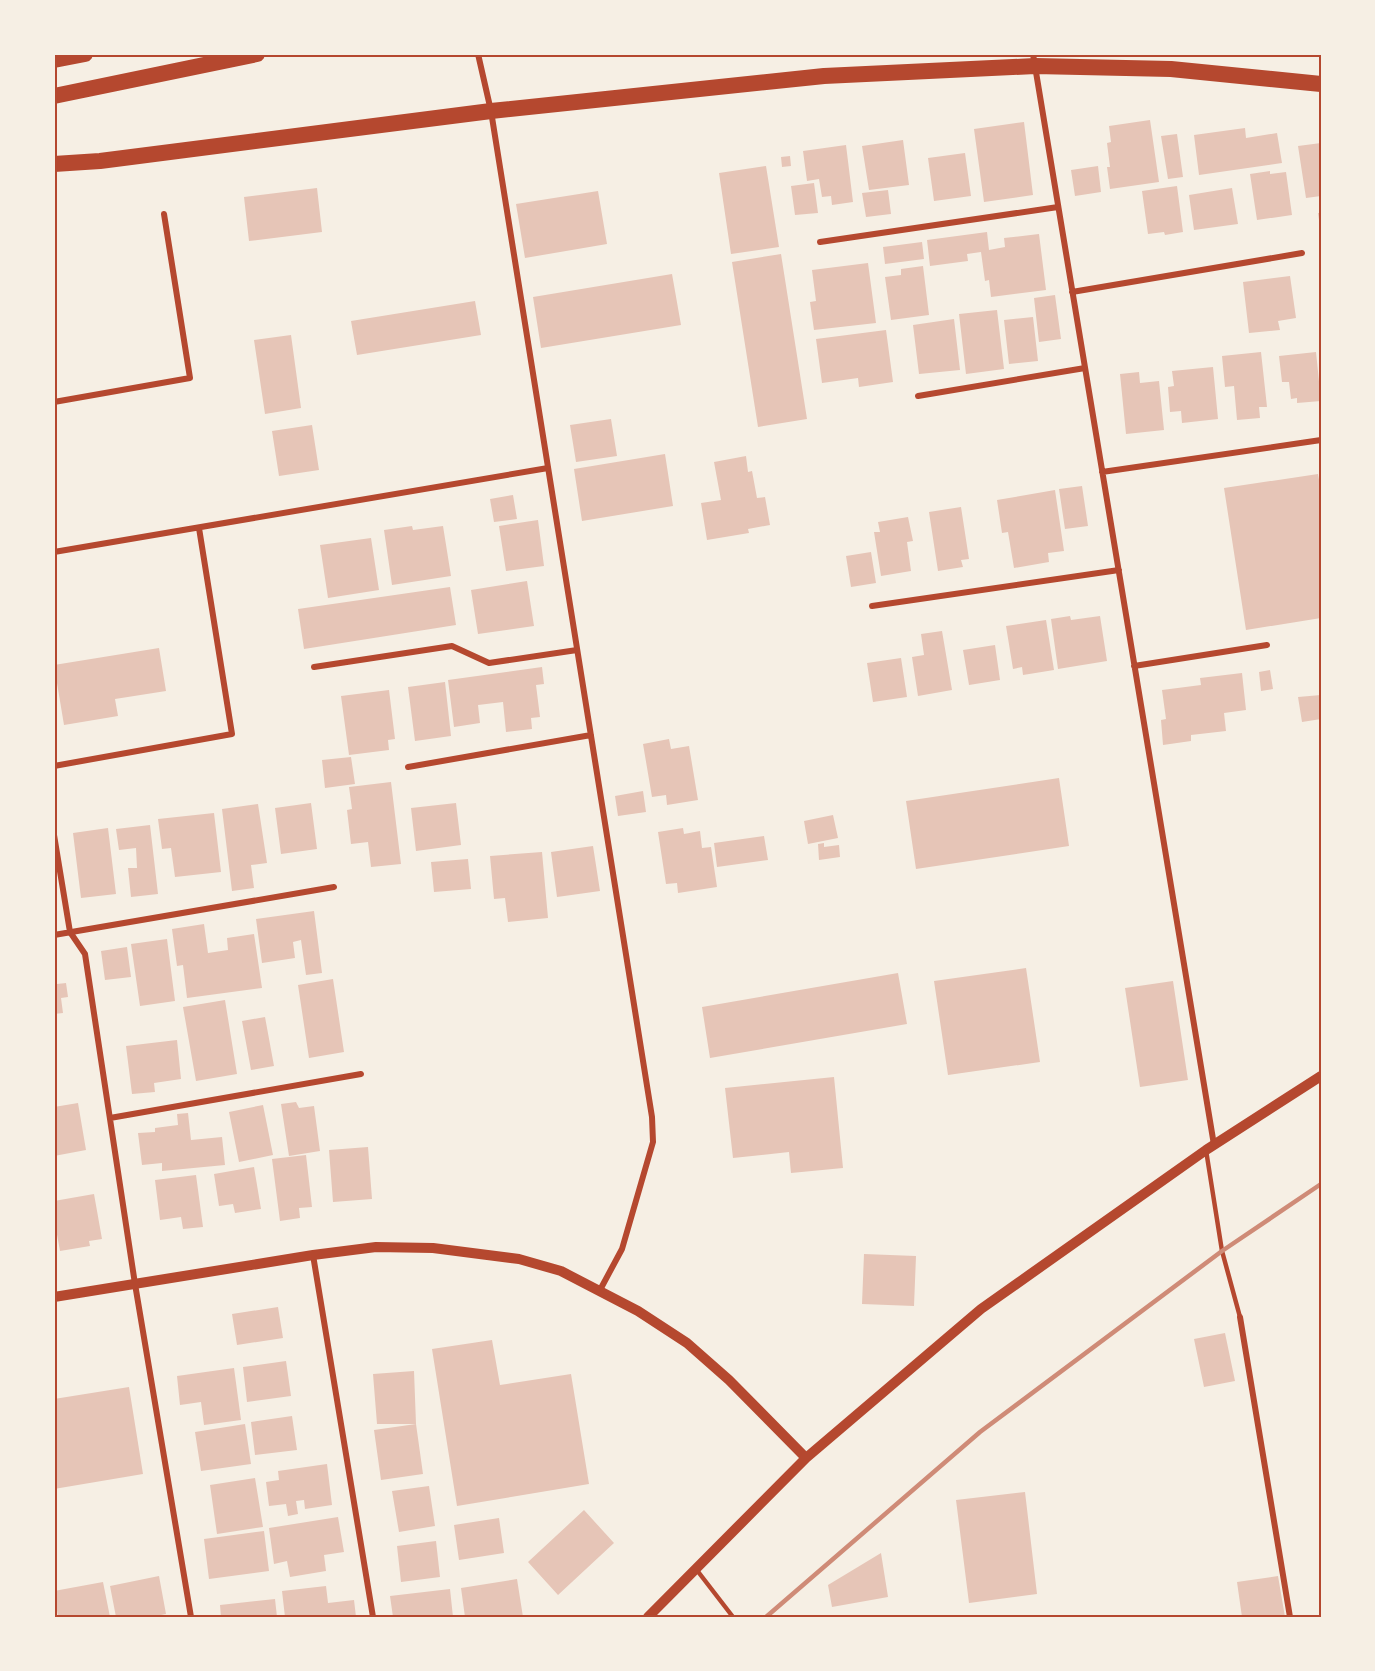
<svg xmlns="http://www.w3.org/2000/svg" width="1375" height="1671" viewBox="0 0 1375 1671" font-family="Cabin,sans-serif">
	<style>
		.building { fill: #e6c5b7 }
		.lines { fill: none; stroke-linecap: round; stroke-linejoin: round }
		.service { stroke: #b5482f; stroke-width: 4.5 }
		.minor { stroke: #b5482f; stroke-width: 6 }
		.tertiary { stroke: #b5482f; stroke-width: 10 }
		.trunk { stroke: #b5482f; stroke-width: 16 }
		.rail { stroke: #cf8b77; stroke-width: 4.5 }
		.neatline { fill: none; stroke: #b5482f; stroke-width: 2 }
	</style>
	<rect width="100%" height="100%" fill="#f6efe4"/>
	<path class="building" d="M1150,120L1159,182L1110,189L1107,167H1110L1107,143L1111,142L1109,126Z
		M1024,122L1033,195L984,202L974,129Z
		M1245,128L1246,138L1277,133L1282,163L1199,175L1194,135Z
		M1177,134L1183,177L1168,179L1161,136Z
		M903,140L909,185L869,190L862,146Z
		M1321,143V196L1306,198L1298,146Z
		M846,145L853,202L832,205L831,196L822,197L819,179L807,181L803,151Z
		M965,153L971,196L934,201L928,158Z
		M790,156L791,166L782,167L781,157Z
		M766,166L779,247L731,254L719,173Z
		M1098,166L1101,192L1075,196L1071,170Z
		M1270,171V174L1286,172L1292,215L1257,220L1250,174Z
		M814,183L818,213L795,215L791,186Z
		M1177,186L1183,232L1165,235L1164,232L1148,234L1142,191Z
		M317,188L322,232L249,241L244,197Z
		M1232,188L1238,224L1194,230L1189,195Z
		M888,190L891,214L866,217L862,193Z
		M598,191L607,244L525,258L516,204Z
		M1318,213H1321V227H1320Z
		M987,232L989,250L1005,247L1004,238L1039,234L1046,290L991,297L989,280L985,281L981,252L967,254L968,261L930,266L927,240Z
		M922,242L924,259L885,264L883,247Z
		M781,254L807,419L758,427L732,262Z
		M868,263L876,323L814,330L810,302L816,301L812,270Z
		M923,266L929,315L891,320L885,277L901,275V269Z
		M672,274L681,325L541,348L533,297Z
		M1290,276L1296,318L1278,321L1280,330L1249,333L1243,282Z
		M1055,295L1061,339L1039,342L1034,298Z
		M475,301L481,335L357,355L351,321Z
		M997,310L1004,369L966,374L959,314Z
		M1033,317L1038,361L1009,364L1004,320Z
		M954,319L960,370L919,374L913,325Z
		M886,330L893,382L859,387L858,378L822,383L816,339Z
		M291,335L301,408L265,414L254,340Z
		M1261,352L1267,407H1259L1260,418L1237,420L1234,386L1225,387L1222,356Z
		M1316,352L1321,401L1297,403V398L1291,399L1289,382H1282L1279,356Z
		M1213,367L1218,419L1182,423L1181,411L1170,412L1168,387L1174,386L1172,371Z
		M1139,372L1140,383L1159,381L1164,430L1126,434L1120,374Z
		M611,419L617,456L576,462L570,425Z
		M312,425L319,470L279,476L272,431Z
		M665,454L673,506L582,521L574,469Z
		M746,456L748,472L752,471L757,498L765,497L770,525L748,529L749,533L707,540L701,503L721,500L714,462Z
		M1318,474L1321,491V618L1246,630L1224,488Z
		M1082,486L1088,526L1065,529L1059,489Z
		M1055,490L1064,551L1048,553L1049,562L1014,568L1008,532L1002,533L997,500Z
		M513,495L517,519L494,522L490,499Z
		M961,507L969,559L961,560L963,567L938,571L929,512Z
		M908,517L913,541L907,542L911,571L881,576L874,532H880L878,522Z
		M538,520L544,566L506,571L499,526Z
		M412,526L413,530L443,526L451,576L392,585L384,530Z
		M371,538L379,590L328,598L320,545Z
		M871,552L876,583L851,587L846,556Z
		M527,581L534,626L478,634L471,590Z
		M450,587L456,625L304,649L298,609Z
		M1070,616L1071,620L1100,616L1107,661L1058,669L1051,619Z
		M1046,620L1054,670L1023,675L1022,667L1013,669L1006,626Z
		M942,631L952,690L918,696L912,657L924,655L921,634Z
		M995,645L1000,680L969,685L963,650Z
		M159,648L166,691L115,699L118,716L64,725L54,665Z
		M901,658L907,697L873,702L867,663Z
		M542,667L544,684L536,685L540,717L531,718L532,729L506,732L503,702L478,705L480,723L454,727L448,680Z
		M1270,670L1273,689L1261,691L1259,672Z
		M1242,673L1246,710L1224,713L1226,731L1191,735V741L1163,745L1161,720L1166,719L1162,690L1201,685L1200,678Z
		M445,682L451,736L415,741L408,687Z
		M389,690L395,739L388,740L389,750L349,755L341,696Z
		M1321,695V719L1302,722L1298,697Z
		M669,739L671,749L689,746L698,800L667,805L666,795L652,797L643,744Z
		M351,757L355,784L325,788L322,760Z
		M1059,778L1069,846L916,869L906,801Z
		M391,782L401,864L371,867L368,842L351,844L347,810L352,809L349,787Z
		M643,791L646,812L618,816L615,796Z
		M311,803L317,849L281,854L275,808Z
		M456,803L461,845L416,851L411,808Z
		M258,804L267,863L251,865L254,888L232,891L222,809Z
		M214,813L221,872L175,877L171,848L162,849L158,819Z
		M833,815L838,838L808,844L804,821Z
		M150,825L158,894L131,897L128,868H137L136,848L119,850L116,829Z
		M108,828L116,894L81,898L73,833Z
		M683,828L684,834L700,831L702,848L711,847L717,887L678,893L677,883L666,884L658,832Z
		M764,836L768,860L717,867L714,843Z
		M824,843V847L839,845L840,857L819,860L818,844Z
		M593,846L600,891L557,897L551,852Z
		M542,852L548,918L508,922L505,898L494,899L490,856Z
		M468,859L471,889L434,892L431,862Z
		M314,911L322,973L306,975L301,940L293,942L295,958L262,963L256,919Z
		M204,924L208,953L228,950L227,938L254,934L262,988L187,998L183,965L177,966L172,929Z
		M167,939L175,1001L140,1006L131,944Z
		M127,947L131,977L105,980L101,951Z
		M1026,968L1040,1062L948,1075L934,981Z
		M898,973L907,1024L710,1058L702,1007Z
		M54,974H55L57,984L66,983L68,997L61,998L63,1013L54,1014Z
		M333,979L344,1052L309,1058L298,985Z
		M1173,981L1188,1080L1140,1087L1125,988Z
		M225,1000L237,1074L196,1081L183,1007Z
		M265,1017L274,1066L251,1070L242,1021Z
		M177,1040L181,1079L154,1083L155,1092L132,1094L126,1046Z
		M834,1077L843,1168L791,1173L789,1152L733,1158L725,1088Z
		M296,1102L299,1108L314,1106L320,1151L289,1156L281,1104Z
		M78,1103L86,1150L54,1156V1107Z
		M263,1105L273,1155L239,1162L229,1112Z
		M188,1113L191,1140L222,1137L225,1165L162,1171V1163L142,1165L138,1133L155,1132V1128L178,1125L177,1114Z
		M368,1147L372,1199L333,1202L329,1150Z
		M306,1155L312,1207L299,1208L300,1218L280,1221L272,1159Z
		M254,1167L261,1209L235,1213L233,1204L219,1206L214,1174Z
		M196,1175L203,1227L183,1229L181,1217L160,1220L155,1180Z
		M94,1194L102,1239L89,1241L90,1246L60,1251L54,1218V1201Z
		M864,1254L916,1256L914,1306L862,1304Z
		M278,1307L283,1338L237,1345L232,1314Z
		M1225,1333L1235,1381L1204,1387L1194,1339Z
		M492,1340L500,1385L571,1374L589,1484L457,1506L432,1349Z
		M286,1361L291,1396L247,1402L243,1367Z
		M234,1368L241,1420L204,1425L201,1402L180,1405L177,1376Z
		M414,1371L416,1424H377L373,1374Z
		M129,1387L143,1474L54,1489V1399Z
		M292,1416L297,1450L255,1455L251,1422Z
		M245,1424L251,1464L201,1471L195,1432Z
		M416,1424L423,1474L381,1480L374,1430Z
		M327,1464L332,1505L305,1509L304,1500L296,1501L298,1514L288,1516L286,1504L269,1506L266,1482L279,1480L278,1471Z
		M255,1478L263,1527L217,1534L210,1485Z
		M429,1486L435,1526L399,1532L392,1491Z
		M1025,1492L1037,1594L969,1603L956,1500Z
		M584,1510L614,1543L558,1595L528,1562Z
		M338,1517L344,1552L324,1555L326,1571L290,1577L287,1561L274,1564L269,1528Z
		M499,1518L504,1553L459,1560L454,1525Z
		M264,1531L269,1571L209,1579L204,1539Z
		M436,1541L440,1577L401,1582L397,1546Z
		M881,1553L888,1597L832,1607L828,1585Z
		M159,1576L166,1614L151,1617H116L110,1586Z
		M1278,1576L1285,1617H1242L1237,1582Z
		M517,1579L523,1617H465L461,1588Z
		M103,1582L110,1617H58L54,1591Z
		M326,1586L328,1603L354,1600L356,1617H285L282,1591Z
		M450,1589L453,1617H393L390,1596Z
		M275,1599L277,1617H221L220,1605Z"/>
	<g class="lines">
		<path class="service" d="M1206,1150L1222,1251L1240,1317
			M696,1569L733,1617"/>
		<path class="minor" d="M478,54L491,111L652,1117L653,1142L622,1249L600,1290
			M1033,54L1214,1145
			M820,242L1058,207
			M1072,292L1302,253
			M918,396L1085,368
			M54,402L190,378L164,214
			M1102,472L1321,440
			M54,552L548,468
			M872,606L1119,570
			M1134,666L1267,645
			M314,667L452,646L489,663L577,650
			M54,766L232,734L199,528
			M408,767L591,735
			M54,835L70,932L85,954L135,1284L191,1617
			M54,935L334,887
			M110,1118L361,1074
			M313,1255L373,1617
			M1240,1317L1290,1617"/>
		<path class="tertiary" d="M54,1297L313,1255L376,1247L433,1248L519,1259L561,1271L638,1311L687,1343L729,1380L806,1458
			M648,1617L806,1458L981,1309L1206,1150L1321,1076"/>
		<path class="trunk" d="M54,60L85,54
			M54,96L257,54
			M54,164L100,161L491,111L824,76L1035,66L1171,69L1321,84"/>
		<path class="rail" d="M766,1617L980,1432L1222,1251L1321,1184"/>
	</g>
	<rect width="1375" height="1671" fill="none" stroke="#f6efe4" stroke-width="111"/>
	<rect x="56" y="56" width="1264" height="1560" class="neatline"/>
</svg>
